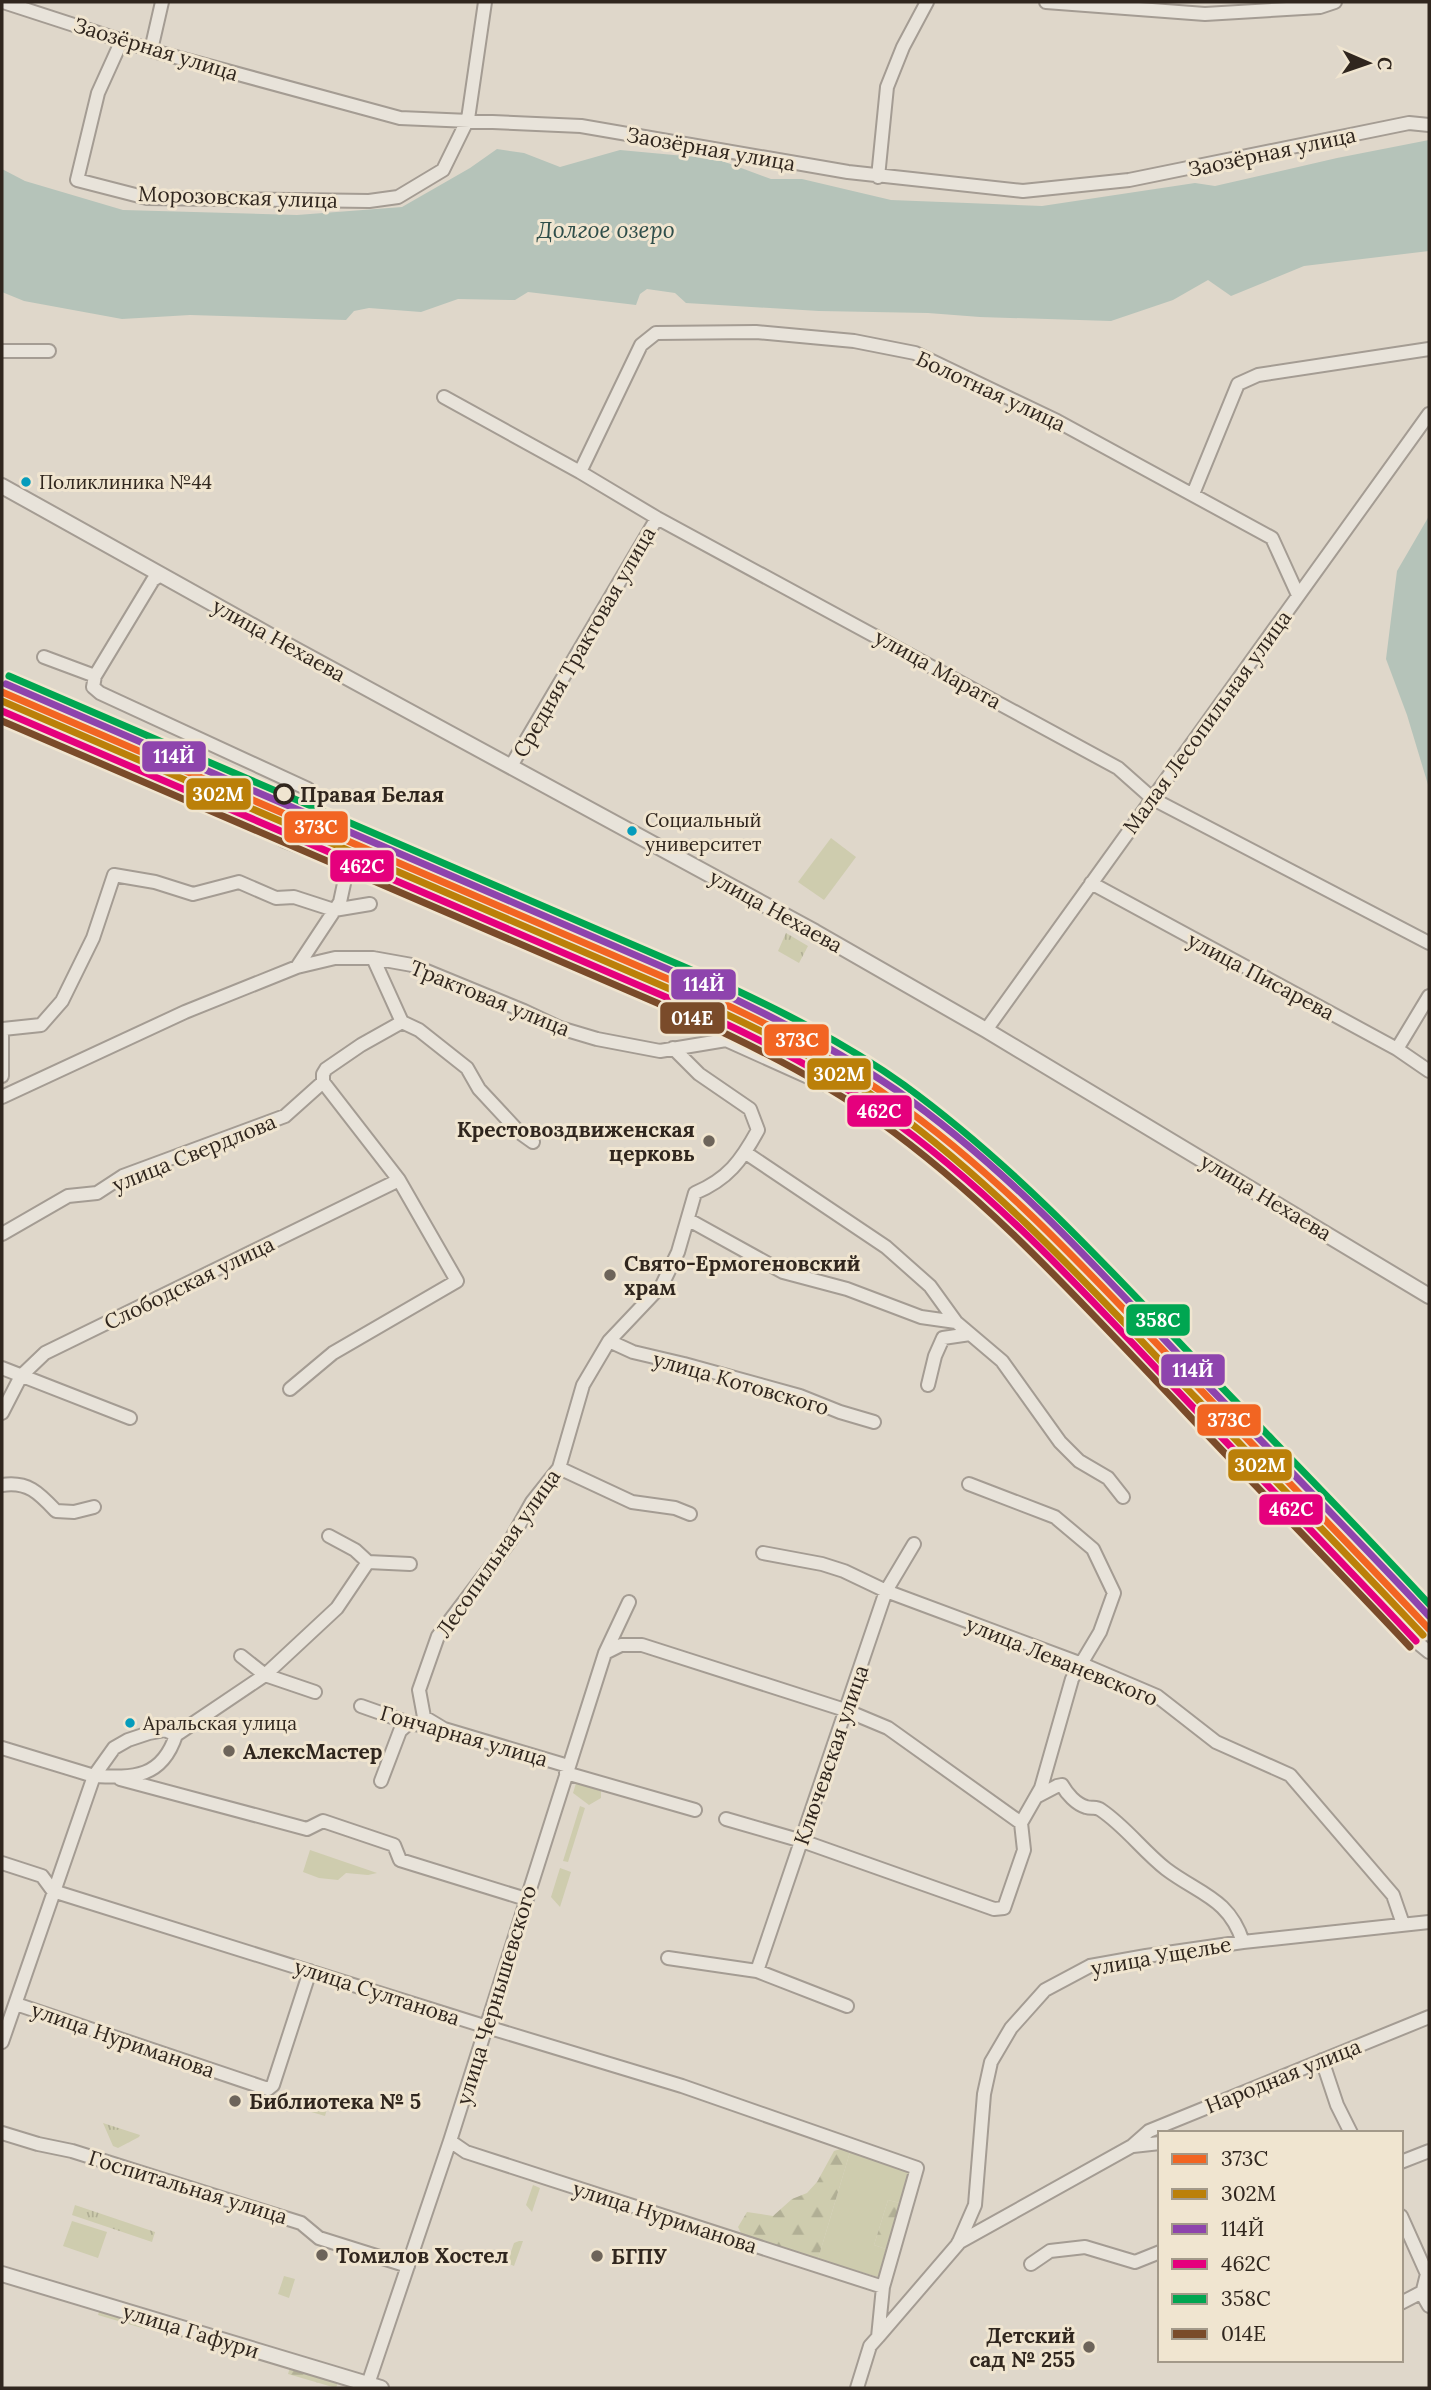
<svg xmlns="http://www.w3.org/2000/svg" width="1431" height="2390" viewBox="0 0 1431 2390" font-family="Lora,serif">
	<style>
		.green { fill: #ceccae }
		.forest { fill: url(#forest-firs) }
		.park { fill: url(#park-tufts) }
		.water { fill: #b5c3b9 }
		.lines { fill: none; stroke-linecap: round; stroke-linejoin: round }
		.minor-casing { stroke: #a49c93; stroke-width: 16 }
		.tertiary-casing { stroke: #a49c93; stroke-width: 18 }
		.minor { stroke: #e8e3da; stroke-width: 12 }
		.tertiary { stroke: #e8e3da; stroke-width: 14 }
		.rail-1-casing { stroke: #f0e5d0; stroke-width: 12 }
		.rail-2-casing { stroke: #f0e5d0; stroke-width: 12 }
		.rail-3-casing { stroke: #f0e5d0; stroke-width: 12 }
		.rail-4-casing { stroke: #f0e5d0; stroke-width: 12 }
		.rail-5-casing { stroke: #f0e5d0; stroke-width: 12 }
		.rail-6-casing { stroke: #f0e5d0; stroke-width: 12 }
		.rail-1 { stroke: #f26522; stroke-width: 7 }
		.rail-2 { stroke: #bb8009; stroke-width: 7 }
		.rail-3 { stroke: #8e44ad; stroke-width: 7 }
		.rail-4 { stroke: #e5007d; stroke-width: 7 }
		.rail-5 { stroke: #00a651; stroke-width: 7 }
		.rail-6 { stroke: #7a4b2a; stroke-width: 7 }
		.bus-dot { fill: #059cbc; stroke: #f0e5d0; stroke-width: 2.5 }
		.stop-dot { fill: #f0e5d0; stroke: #30261e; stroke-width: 3.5 }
		.poi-dot { fill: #6d645a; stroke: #f0e5d0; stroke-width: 2.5 }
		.labels { text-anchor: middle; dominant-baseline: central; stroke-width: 6; stroke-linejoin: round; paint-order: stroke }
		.bus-label { font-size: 19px; fill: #30261e; stroke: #f0e5d0; text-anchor: start }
		.street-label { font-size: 21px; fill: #30261e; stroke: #f0e5d0 }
		.stop-label { font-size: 21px; font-weight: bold; fill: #30261e; stroke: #f0e5d0; text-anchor: start }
		.poi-label { font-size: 21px; font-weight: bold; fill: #30261e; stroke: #f0e5d0; text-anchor: start }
		.water-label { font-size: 23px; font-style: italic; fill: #2f4e4a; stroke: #f0e5d0 }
		.line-badge { stroke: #f0e5d0; stroke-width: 2.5 }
		.badge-label { font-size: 19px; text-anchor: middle; font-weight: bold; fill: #fff }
	</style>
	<defs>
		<pattern id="forest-firs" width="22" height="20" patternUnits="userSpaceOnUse" patternTransform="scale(1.75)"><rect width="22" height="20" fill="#ceccae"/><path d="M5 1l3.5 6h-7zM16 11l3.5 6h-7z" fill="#b1af95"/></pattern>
		<pattern id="park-tufts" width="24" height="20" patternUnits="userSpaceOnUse" patternTransform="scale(1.75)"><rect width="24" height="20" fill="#ceccae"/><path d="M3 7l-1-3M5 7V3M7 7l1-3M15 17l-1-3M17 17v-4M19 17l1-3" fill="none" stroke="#b1af95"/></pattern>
	</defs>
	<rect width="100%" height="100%" fill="#dfd7ca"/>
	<path class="green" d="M831,838L856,857L824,900L798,882Z
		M576,1783L601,1791V1798L589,1805L573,1793Z
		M580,1806L585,1808L568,1862L563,1861Z
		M310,1850L377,1873L368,1875L346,1873L338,1880L319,1878L303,1872Z
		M560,1868L571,1872L560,1907L551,1897Z
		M850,2152L910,2170L900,2203L888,2200L874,2245L886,2249L878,2277L818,2259Z
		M533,2185L540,2188L532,2212L526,2205Z
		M72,2221L107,2232L98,2258L63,2246Z
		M519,2241H523L514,2266L507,2263L514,2243Z"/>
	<path class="forest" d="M840,2149L850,2152L818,2259L742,2235L738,2227L747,2212L773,2216L792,2199L807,2193L817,2182L834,2151Z
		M888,2200L900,2203L886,2249L874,2245Z
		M100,2309L146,2323L145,2329L98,2315Z
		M290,2367L338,2382L336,2388L288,2374Z"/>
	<path class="park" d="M786,933L808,946L799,963L778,951Z
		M296,2099L327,2109L325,2116L294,2107Z
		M103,2123L140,2135L139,2137L118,2148L113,2146Z
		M75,2205L155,2232L152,2242L72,2215Z
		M284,2276L295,2279L289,2298L278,2294Z"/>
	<path class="water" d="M1429,140V251L1304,266L1231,296L1208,280L1173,300L1111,321L980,317L928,313L819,311L686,303L675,293L647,289L640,294L636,305L528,292L515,300L458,299L421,312L369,308L354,311L346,320L190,315L122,319L24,301L2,292V169L25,181L123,210L297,215L402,207L470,168L497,149L524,153L560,167L620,150L717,159L771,179H802L891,200L1042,206L1195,183L1215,186L1337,158Z
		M1429,516V788L1407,715L1386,659L1397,571Z"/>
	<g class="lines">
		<defs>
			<path id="minor" d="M3,2L157,52L400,118L581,126L848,172L1023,191L1129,180L1409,123L1429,125
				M1046,2L1205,14L1320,7L1335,2
				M122,40L98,93L77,180L147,198L369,201L398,197L443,170L468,119L485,2
				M151,50L162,2
				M878,177L887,87L903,47L927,2
				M2,351H49
				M444,397L580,472L657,518L1118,768L1153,799L1429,943
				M580,472L641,345L656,333L756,332L854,341L915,353L1057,421L1272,538L1298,595
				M1193,494L1238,384L1258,375L1429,349
				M44,657L95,676L153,580L161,575
				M95,676L93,687L100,693L308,789
				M2,710L126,764L185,795L238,815L285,841L348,865L340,902L297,967
				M511,766L657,518
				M1091,883L1397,1049L1429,1071
				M373,958L402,1022L419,1030L467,1068L479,1089L519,1132L533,1142
				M2,1029V1076
				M3,1029L41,1025L62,1001L93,938L114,875L155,882L193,894L239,882L276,898L294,897L334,910L370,904
				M986,1030L1429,414
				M1397,1049L1429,996
				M2,1097L185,1012L297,967L335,958H373L412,965L524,1011L560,1028L597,1039L660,1051L726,1040L826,1085
				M746,1153L886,1247L930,1286L956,1322
				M689,1220L783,1272L847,1289L921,1317L956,1322L1002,1361L1060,1442L1079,1461L1108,1478L1123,1497
				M2,1234L68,1196L97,1193L123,1176L285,1116L323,1082V1074L326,1069L361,1045L402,1022
				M609,1341L633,1352L684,1364L800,1396L840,1412L874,1422
				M2,1368L130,1418
				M928,1385L935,1356L943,1338L970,1334
				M290,1389L333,1353L457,1281L399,1180L323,1082
				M2,1413L21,1376L45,1353L399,1180
				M559,1468L632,1502L675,1508L690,1514
				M2,1485C28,1481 39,1493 56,1511L74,1512L94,1507
				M329,1536L355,1550L368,1562L410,1564
				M763,1553L822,1564L844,1571L886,1591L1082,1664L1157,1696L1216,1742L1290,1775L1393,1895L1403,1924
				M1418,1643L1429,1652
				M605,1653L621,1645H642L845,1710L888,1728L1021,1823
				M241,1656L265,1675L315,1692
				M361,1706L409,1723L444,1729L568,1766
				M444,1729L424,1717L419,1690L438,1636L510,1541L532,1502L559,1468L583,1385L609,1341L662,1285L678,1252L695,1193C728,1179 741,1161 758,1130L750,1109L699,1074L673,1048
				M176,1735L165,1730L149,1733L128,1740L114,1748L94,1776C134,1778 162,1778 176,1735L265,1675L337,1608L368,1562
				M2,1748L94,1776L2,2042
				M566,1773L695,1810
				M120,1779L307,1829L323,1821L394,1845L400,1860L526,1899
				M381,1781L400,1731L409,1723
				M1036,1797L1057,1786L1062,1785C1067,1794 1076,1804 1086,1807C1092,1809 1096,1806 1101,1810C1126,1827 1143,1851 1166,1869C1199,1894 1229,1898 1243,1942
				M726,1819L802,1841L994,1909L1004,1908L1024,1850L1021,1823L1041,1788L1072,1679L1100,1632L1114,1593L1093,1549L1055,1517L969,1484
				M2,1863L42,1876L53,1891L487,2027L682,2086L917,2168L883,2287L878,2337L870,2346L857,2388
				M668,1958L757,1971L847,2006
				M757,1971L886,1591L914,1544
				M16,2004L268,2089L273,2085L310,1971
				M1322,2060L1337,2105L1351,2133
				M2,2133L38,2144L72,2151L301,2223L319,2238L408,2266
				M450,2141L466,2152L883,2287
				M1133,2146L1160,2143
				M1401,2162L1429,2151
				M1401,2216L1427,2274L1422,2294L1429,2306
				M958,2243L1132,2146L1149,2131L1429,2017
				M1031,2264L1050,2251L1085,2247L1135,2262L1160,2252
				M1401,2303L1426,2290
				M878,2337L958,2244L975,2205L984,2094L991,2062L1011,2028L1045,1990L1090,1966L1146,1956L1243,1942L1429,1922
				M368,2384L450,2141L605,1653L629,1602"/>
			<path id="tertiary" d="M2,486L278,640L815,932L986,1030L1429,1296
				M2,2274L381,2388"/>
		</defs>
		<use href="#minor" class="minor-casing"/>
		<use href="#tertiary" class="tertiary-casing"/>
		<use href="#minor" class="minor"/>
		<use href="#tertiary" class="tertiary"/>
		<defs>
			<path id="rail-1" d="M2,692L703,994C769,1024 833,1057 892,1099C1007,1180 1102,1287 1199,1388C1275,1469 1353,1548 1429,1629"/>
			<path id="rail-2" d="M2,701L700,1002C765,1032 830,1064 889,1107C1004,1191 1098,1296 1196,1398C1271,1477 1348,1555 1423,1635"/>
			<path id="rail-3" d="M6,684L707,986C772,1016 836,1049 896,1090C1013,1172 1109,1281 1206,1384C1281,1461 1356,1538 1429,1616"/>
			<path id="rail-4" d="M2,711L696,1010C760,1039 823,1071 881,1112C997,1194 1092,1301 1189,1403C1265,1483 1341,1561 1416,1641"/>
			<path id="rail-5" d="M9,676L710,978C777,1009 844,1042 904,1085C1018,1168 1113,1273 1210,1375C1283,1451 1357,1526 1429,1604"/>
			<path id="rail-6" d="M2,721L692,1018C756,1047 819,1079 877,1120C991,1201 1084,1306 1180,1406C1256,1487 1334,1566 1410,1647"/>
		</defs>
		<use href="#rail-1" class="rail-1-casing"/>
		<use href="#rail-2" class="rail-2-casing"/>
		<use href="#rail-3" class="rail-3-casing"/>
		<use href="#rail-4" class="rail-4-casing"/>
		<use href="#rail-5" class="rail-5-casing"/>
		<use href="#rail-6" class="rail-6-casing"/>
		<use href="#rail-1" class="rail-1"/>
		<use href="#rail-2" class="rail-2"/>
		<use href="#rail-3" class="rail-3"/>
		<use href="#rail-4" class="rail-4"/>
		<use href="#rail-5" class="rail-5"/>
		<use href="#rail-6" class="rail-6"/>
	</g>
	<g class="bus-dot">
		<circle cx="26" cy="482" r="6"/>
		<circle cx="632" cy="831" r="6"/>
		<circle cx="130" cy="1723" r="6"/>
	</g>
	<circle class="stop-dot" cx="284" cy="794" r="9"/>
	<g class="poi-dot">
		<circle cx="709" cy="1141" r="7"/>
		<circle cx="610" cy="1275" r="7"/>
		<circle cx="229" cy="1751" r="7"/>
		<circle cx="235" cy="2101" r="7"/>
		<circle cx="322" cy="2255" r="7"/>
		<circle cx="597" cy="2256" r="7"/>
		<circle cx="1089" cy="2347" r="7"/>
	</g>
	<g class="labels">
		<g class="bus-label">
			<text x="39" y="482">Поликлиника №44</text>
			<text x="645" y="820">Социальный<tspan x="645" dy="24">университет</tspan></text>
			<text x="143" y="1723">Аральская улица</text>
		</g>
		<g class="street-label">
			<text transform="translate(156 49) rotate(17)">Заозёрная улица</text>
			<text transform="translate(711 149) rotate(10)">Заозёрная улица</text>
			<text transform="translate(1272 152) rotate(-12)">Заозёрная улица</text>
			<text transform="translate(238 197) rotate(2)">Морозовская улица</text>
			<text transform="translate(991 391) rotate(25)">Болотная улица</text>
			<text transform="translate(279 640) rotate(29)">улица Нехаева</text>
			<text transform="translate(584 642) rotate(-60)">Средняя Трактовая улица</text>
			<text transform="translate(938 669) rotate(29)">улица Марата</text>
			<text transform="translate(1207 722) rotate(-54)">Малая Лесопильная улица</text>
			<text transform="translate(776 911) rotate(29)">улица Нехаева</text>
			<text transform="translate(1261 976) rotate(28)">улица Писарева</text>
			<text transform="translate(490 998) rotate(22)">Трактовая улица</text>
			<text transform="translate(194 1153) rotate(-22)">улица Свердлова</text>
			<text transform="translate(1266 1197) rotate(31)">улица Нехаева</text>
			<text transform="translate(189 1283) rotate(-26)">Слободская улица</text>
			<text transform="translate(741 1383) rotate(16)">улица Котовского</text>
			<text transform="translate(498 1553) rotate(-55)">Лесопильная улица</text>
			<text transform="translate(1062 1661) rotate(22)">улица Леваневского</text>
			<text transform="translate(464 1736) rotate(16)">Гончарная улица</text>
			<text transform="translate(831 1755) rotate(-71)">Ключевская улица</text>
			<text transform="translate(1161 1956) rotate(-10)">улица Ущелье</text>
			<text transform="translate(377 1992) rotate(18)">улица Султанова</text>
			<text transform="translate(496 1995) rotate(-73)">улица Чернышевского</text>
			<text transform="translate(123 2040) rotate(19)">улица Нуриманова</text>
			<text transform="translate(1283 2076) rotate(-22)">Народная улица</text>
			<text transform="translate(188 2187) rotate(17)">Госпитальная улица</text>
			<text transform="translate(665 2217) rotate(18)">улица Нуриманова</text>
			<text transform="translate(191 2331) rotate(17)">улица Гафури</text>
		</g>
		<g class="stop-label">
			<text x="300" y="794">Правая Белая</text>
		</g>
		<g class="poi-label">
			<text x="695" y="1129" text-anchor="end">Крестовоздвиженская<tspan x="695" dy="24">церковь</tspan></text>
			<text x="624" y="1263">Свято-Ермогеновский<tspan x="624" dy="24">храм</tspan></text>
			<text x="243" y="1751">АлексМастер</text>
			<text x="249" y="2101">Библиотека № 5</text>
			<text x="336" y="2255">Томилов Хостел</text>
			<text x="611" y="2256">БГПУ</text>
			<text x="1075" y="2335" text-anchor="end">Детский<tspan x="1075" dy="24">сад № 255</tspan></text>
		</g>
		<g class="water-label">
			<text x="606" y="229">Долгое озеро</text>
		</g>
	</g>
	<g class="line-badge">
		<rect x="141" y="740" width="66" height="33" rx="7" fill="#8e44ad"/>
		<rect x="185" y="777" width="67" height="34" rx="7" fill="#bb8009"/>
		<rect x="283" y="810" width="66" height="34" rx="7" fill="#f26522"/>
		<rect x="329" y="849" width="66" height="34" rx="7" fill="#e5007d"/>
		<rect x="670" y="968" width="67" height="33" rx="7" fill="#8e44ad"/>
		<rect x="659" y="1001" width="67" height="34" rx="7" fill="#7a4b2a"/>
		<rect x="763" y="1023" width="67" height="34" rx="7" fill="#f26522"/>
		<rect x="806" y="1057" width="66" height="34" rx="7" fill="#bb8009"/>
		<rect x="846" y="1094" width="67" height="34" rx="7" fill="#e5007d"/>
		<rect x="1125" y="1303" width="66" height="34" rx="7" fill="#00a651"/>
		<rect x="1160" y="1353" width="66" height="34" rx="7" fill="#8e44ad"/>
		<rect x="1196" y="1403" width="66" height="34" rx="7" fill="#f26522"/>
		<rect x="1227" y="1448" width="66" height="34" rx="7" fill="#bb8009"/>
		<rect x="1258" y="1493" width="66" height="33" rx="7" fill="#e5007d"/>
	</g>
	<g class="badge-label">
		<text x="174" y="763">114Й</text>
		<text x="218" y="801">302М</text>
		<text x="316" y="834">373C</text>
		<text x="362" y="873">462С</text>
		<text x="704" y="991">114Й</text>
		<text x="692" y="1025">014Е</text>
		<text x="797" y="1047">373C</text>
		<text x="839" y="1081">302М</text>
		<text x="879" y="1118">462С</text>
		<text x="1158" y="1327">358С</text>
		<text x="1193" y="1377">114Й</text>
		<text x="1229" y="1427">373C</text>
		<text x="1260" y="1472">302М</text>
		<text x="1291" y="1516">462С</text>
	</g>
	<rect width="1431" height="2390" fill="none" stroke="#30261e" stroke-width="7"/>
	<rect x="1158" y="2131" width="245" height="231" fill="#f0e5d0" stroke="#a39989" stroke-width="2"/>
	<rect x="1172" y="2154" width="35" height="10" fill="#f26522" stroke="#a39989" stroke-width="2"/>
	<text x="1221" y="2166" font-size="21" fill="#30261e">373C</text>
	<rect x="1172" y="2189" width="35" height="10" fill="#bb8009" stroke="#a39989" stroke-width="2"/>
	<text x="1221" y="2201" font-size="21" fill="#30261e">302М</text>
	<rect x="1172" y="2224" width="35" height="10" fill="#8e44ad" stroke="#a39989" stroke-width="2"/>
	<text x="1221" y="2236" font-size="21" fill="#30261e">114Й</text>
	<rect x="1172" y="2259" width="35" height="10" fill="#e5007d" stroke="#a39989" stroke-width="2"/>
	<text x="1221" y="2271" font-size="21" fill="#30261e">462С</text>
	<rect x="1172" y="2294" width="35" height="10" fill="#00a651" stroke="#a39989" stroke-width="2"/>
	<text x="1221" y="2306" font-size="21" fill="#30261e">358С</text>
	<rect x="1172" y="2329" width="35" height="10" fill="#7a4b2a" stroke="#a39989" stroke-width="2"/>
	<text x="1221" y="2341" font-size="21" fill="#30261e">014Е</text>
	<g transform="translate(1368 63) rotate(92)" stroke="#f0e5d0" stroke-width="5" paint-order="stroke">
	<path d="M0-5L12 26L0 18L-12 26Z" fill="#30261e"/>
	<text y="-10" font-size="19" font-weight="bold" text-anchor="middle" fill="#30261e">С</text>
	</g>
</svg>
